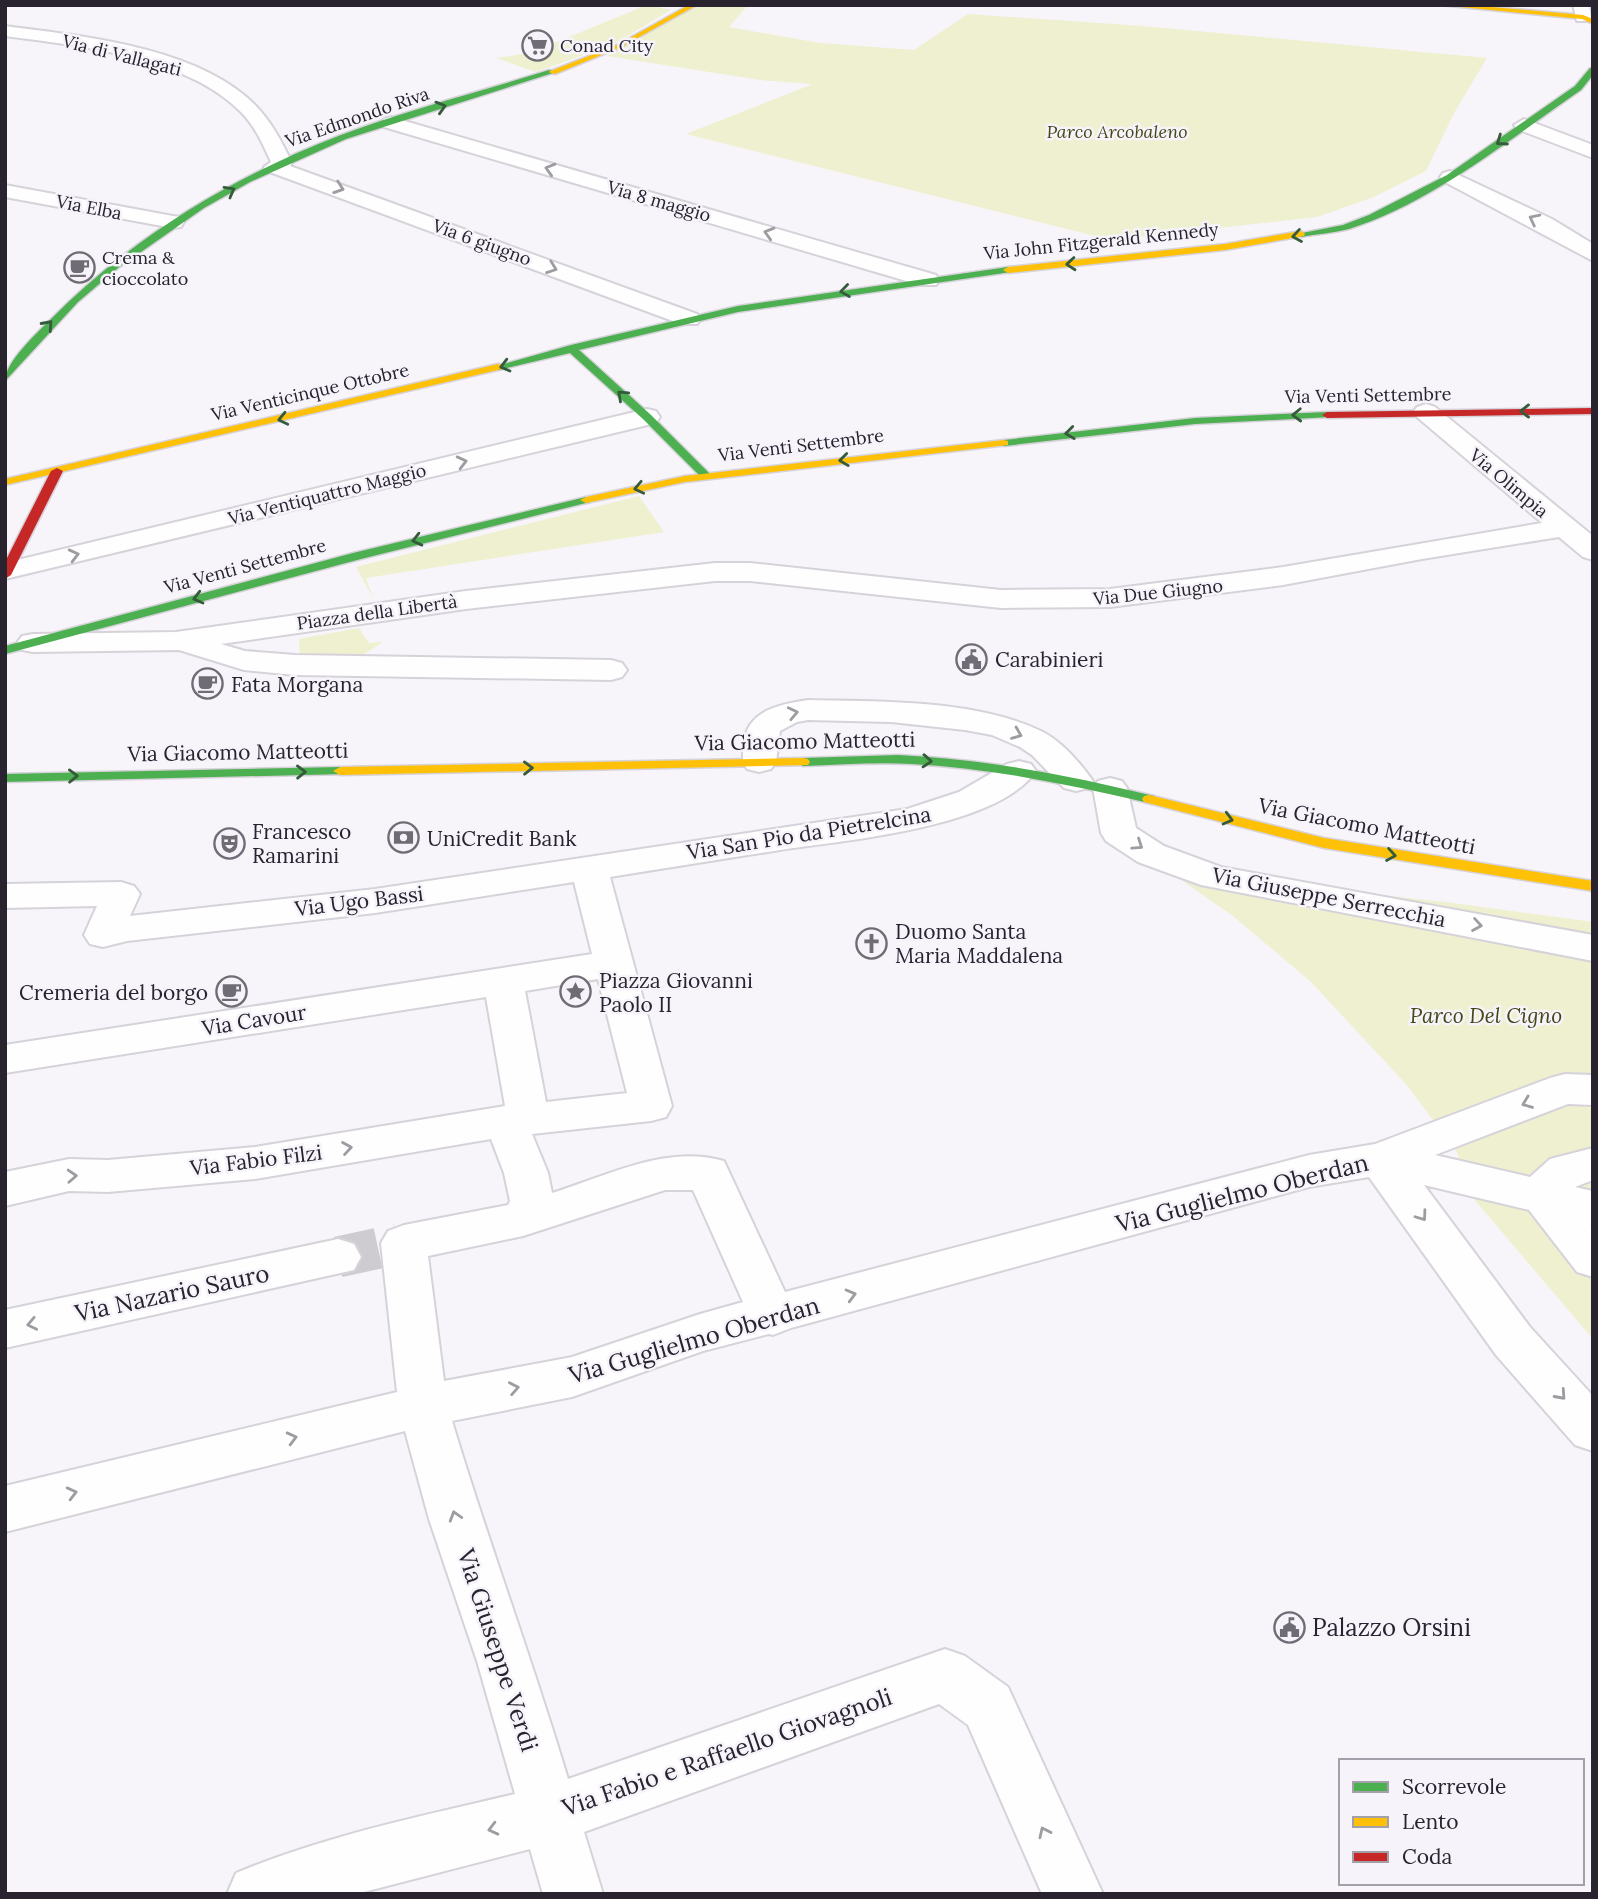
<svg xmlns="http://www.w3.org/2000/svg" width="1598" height="1899" viewBox="0 0 1598 1899" font-family="Lora,serif">
	<style>
		.green { fill: #eef0d0 }
		.lines { fill: none; stroke-linecap: round; stroke-linejoin: round }
		.street-tunnel { stroke: #cecbd1; stroke-width: 41; stroke-dasharray: 41 20; stroke-linecap: butt }
		.street-casing { stroke: #d6d2da; stroke-width: 4 }
		.fast-casing { stroke: #d6d2da; stroke-width: 3 }
		.slow-casing { stroke: #d6d2da; stroke-width: 3 }
		.jam-casing { stroke: #d6d2da; stroke-width: 3 }
		.street { fill: #fefefe; fill-rule: evenodd }
		.fast { fill: #4caf50; fill-rule: evenodd }
		.slow { fill: #ffc107; fill-rule: evenodd }
		.jam { fill: #c62828; fill-rule: evenodd }
		.oneway { stroke: #365b3c }
		.oneway2 { stroke: #9e9ba1 }
		.labels { text-anchor: middle; dominant-baseline: central; stroke-width: 5; stroke-linejoin: round; paint-order: stroke }
		.far-poi-label { font-size: 18px; fill: #28232f; stroke: #f6f4fa; text-anchor: start }
		.far-street-label { font-size: 18px; fill: #28232f; stroke: #f6f4fa }
		.far-park-label { font-size: 18px; font-style: italic; fill: #454717; stroke: #f6f4fa }
		.poi-label { font-size: 21px; fill: #28232f; stroke: #f6f4fa; text-anchor: start }
		.street-label { font-size: 21px; fill: #28232f; stroke: #f6f4fa }
		.park-label { font-size: 21px; font-style: italic; fill: #454717; stroke: #f6f4fa }
		.near-street-label { font-size: 24px; fill: #28232f; stroke: #f6f4fa }
		.near-poi-label { font-size: 24px; fill: #28232f; stroke: #f6f4fa; text-anchor: start }
	</style>
	<rect width="100%" height="100%" fill="#f7f5f9"/>
	<path class="green" d="M647,5L671,10L614,44L536,72L496,58L530,53Z
		M697,5H748L729,27L820,43L914,50L968,14L1143,26L1487,58L1454,113L1426,171L1374,197L1317,217L1111,240L686,134L813,84L760,80L607,56Z
		M639,496L664,532L366,578L373,598L356,567Z
		M359,628L369,643L383,642L361,656L300,660L299,639Z
		M1214,877L1446,902L1593,922V1339L1467,1191L1457,1152L1406,1084L1311,982L1233,916L1180,879Z"/>
	<g class="lines">
		<path class="street-tunnel" d="M338,1257L398,1244"/>
		<defs>
			<path id="street" d="M1573,5H1589L1591,17L1589,21H1577Z
				M5,26C82,36 197,47 254,104C271,121 282,142 292,163L290,166L697,314L701,319L697,324H681L267,171L264,167L271,162C263,144 255,126 241,112C186,56 79,46 5,36Z
				M391,117L936,275L939,280L936,285H920L384,127L381,123L384,119Z
				M1524,119L1593,145V158L1517,129L1514,125Z
				M1450,171L1552,219L1593,244V261L1443,181L1440,177L1443,173Z
				M5,185L173,216L181,217L184,222L181,227L173,228L5,197Z
				M1426,404L1435,407L1593,536V560L1583,557L1559,537L1422,559L1283,585L1110,607L1001,608L750,581H715L466,609L221,644L245,651L295,655L611,660L622,663L627,670L622,677L611,680L295,675L244,670L179,650L33,652L22,650L17,643L22,636L33,634L176,632L466,591L715,563H750L1001,590L1110,589L1283,567L1542,523L1417,417L1413,412L1417,407Z
				M647,409L656,411L660,417L656,423L5,579V563Z
				M808,700C882,702 976,699 1043,732C1062,742 1081,764 1093,781L1088,788L1076,791L1064,788L1032,755L1020,747L992,735L965,730L891,722L808,720L797,722L780,731L776,762L771,769L759,772L747,769C741,760 743,753 744,743C747,710 781,704 808,700Z
				M1019,761L1031,764L1036,771C997,828 845,840 780,850C723,859 666,868 610,877L672,1106L666,1117L651,1121L532,1134L548,1173L552,1193C606,1176 668,1144 724,1161L785,1292L1309,1155L1375,1144L1550,1078L1565,1074L1593,1075V1105L1568,1104L1435,1155L1530,1177L1550,1159L1593,1148V1180L1575,1187L1593,1191V1225L1590,1224L1593,1227V1277L1577,1272L1529,1210L1424,1185L1530,1327L1593,1396V1451L1575,1445L1496,1355L1369,1177L1309,1187L791,1328L773,1335L769,1334L703,1351L572,1397L452,1421C488,1541 532,1659 568,1779L945,1649L965,1656L1008,1687L1103,1894H1042L968,1725L939,1704L584,1832L603,1894H543L530,1849L356,1894H227L236,1873C324,1836 421,1816 515,1794L477,1661L429,1519L405,1431L5,1532V1486L397,1392L381,1243L388,1231L404,1225L508,1205L510,1201L504,1173L491,1139L255,1179L108,1192L69,1191L5,1206V1172L69,1159L108,1160L255,1147L505,1106L486,997L5,1073V1045L592,954L574,882L375,913L127,941L103,947L90,944L84,935L97,906L5,908V884L121,882L134,886L140,894L130,916L375,889L907,809L959,792L1007,764ZM598,979L627,1093L546,1102L525,991ZM665,1190H693L743,1302L700,1314L572,1357L444,1381L428,1256L523,1236Z
				M1110,778L1122,781L1127,788L1136,828L1164,846L1221,867L1593,935V961L1201,885L1138,862L1106,841L1101,833L1093,788L1098,781Z
				M338,1239L354,1244L361,1257L354,1270L5,1348V1310Z"/>
			<path id="fast" d="M1590,68H1593V75L1581,90C1510,139 1432,203 1349,229C1334,233 1317,234 1301,237L1297,234L1343,225L1369,215L1447,175L1575,86Z
				M549,70L556,72L346,139L250,182L204,208L118,268L78,302L5,381C5,362 37,333 51,319C132,237 234,176 341,135C409,109 480,92 549,70Z
				M1008,267L1011,268V272L738,312L579,350L651,415L710,474V478H702L643,419L570,353L498,370L493,367L571,345L738,306Z
				M1327,412L1331,413V417L1195,424L1004,446L999,443L1004,440L1195,418Z
				M586,497L592,500L590,502L361,559L5,654V646L353,553Z
				M898,755C984,759 1070,775 1154,796L1156,799L1149,803C1070,785 991,768 911,764C875,762 839,765 803,766L796,762L803,758Z
				M340,767L347,771L345,774L5,782V774Z"/>
			<path id="slow" d="M689,5H697L621,47L555,74L548,72L617,45Z
				M1440,5H1469L1583,15L1593,19V24L1582,19Z
				M1301,231L1305,234L1304,236L1225,250L1008,273L1003,270L1008,267L1225,244Z
				M498,364L502,365V369L5,485V479Z
				M1004,440L1008,441V445L685,482L586,503L580,500L586,497L685,476Z
				M803,758L808,759L810,762L808,765L340,775L333,771L340,767Z
				M1149,795L1324,838L1593,881V891L1324,848L1144,802L1142,799L1144,796Z"/>
			<path id="jam" d="M1593,408V414L1327,418L1322,415L1327,412Z
				M57,468L63,471L11,575L5,579V562L51,471Z"/>
		</defs>
		<use href="#street" class="street-casing"/>
		<use href="#fast" class="fast-casing"/>
		<use href="#slow" class="slow-casing"/>
		<use href="#jam" class="jam-casing"/>
		<use href="#street" class="street"/>
		<use href="#fast" class="fast"/>
		<use href="#slow" class="slow"/>
		<use href="#jam" class="jam"/>
	</g>
	<defs><path id="oneway-chevron" d="M-2-3.5L2.5 0L-2 3.5" fill="none" stroke-width="1.6" stroke-linecap="round" stroke-linejoin="round" transform="scale(1.75)"/></defs>
	<g class="oneway">
		<use href="#oneway-chevron" transform="translate(441 107) rotate(-17)"/>
		<use href="#oneway-chevron" transform="translate(1501 141) rotate(145)"/>
		<use href="#oneway-chevron" transform="translate(230 191) rotate(-29)"/>
		<use href="#oneway-chevron" transform="translate(1297 236) rotate(170)"/>
		<use href="#oneway-chevron" transform="translate(1071 264) rotate(175)"/>
		<use href="#oneway-chevron" transform="translate(845 291) rotate(172)"/>
		<use href="#oneway-chevron" transform="translate(48 325) rotate(-48)"/>
		<use href="#oneway-chevron" transform="translate(505 366) rotate(165)"/>
		<use href="#oneway-chevron" transform="translate(622 395) rotate(-138)"/>
		<use href="#oneway-chevron" transform="translate(1525 411) rotate(180)"/>
		<use href="#oneway-chevron" transform="translate(1297 415) rotate(178)"/>
		<use href="#oneway-chevron" transform="translate(283 419) rotate(167)"/>
		<use href="#oneway-chevron" transform="translate(1070 433) rotate(173)"/>
		<use href="#oneway-chevron" transform="translate(844 460) rotate(173)"/>
		<use href="#oneway-chevron" transform="translate(639 488) rotate(168)"/>
		<use href="#oneway-chevron" transform="translate(417 540) rotate(166)"/>
		<use href="#oneway-chevron" transform="translate(198 598) rotate(165)"/>
		<use href="#oneway-chevron" transform="translate(927 761) rotate(4)"/>
		<use href="#oneway-chevron" transform="translate(528 768) rotate(-1)"/>
		<use href="#oneway-chevron" transform="translate(301 772) rotate(-1)"/>
		<use href="#oneway-chevron" transform="translate(73 776) rotate(-1)"/>
		<use href="#oneway-chevron" transform="translate(1228 819) rotate(15)"/>
		<use href="#oneway-chevron" transform="translate(1391 855) rotate(10)"/>
	</g>
	<g class="oneway2">
		<use href="#oneway-chevron" transform="translate(550 169) rotate(-164)"/>
		<use href="#oneway-chevron" transform="translate(339 188) rotate(19)"/>
		<use href="#oneway-chevron" transform="translate(1534 219) rotate(-153)"/>
		<use href="#oneway-chevron" transform="translate(769 233) rotate(-164)"/>
		<use href="#oneway-chevron" transform="translate(552 268) rotate(20)"/>
		<use href="#oneway-chevron" transform="translate(462 462) rotate(-14)"/>
		<use href="#oneway-chevron" transform="translate(74 555) rotate(-14)"/>
		<use href="#oneway-chevron" transform="translate(793 713) rotate(-12)"/>
		<use href="#oneway-chevron" transform="translate(1017 734) rotate(22)"/>
		<use href="#oneway-chevron" transform="translate(1138 845) rotate(34)"/>
		<use href="#oneway-chevron" transform="translate(1477 925) rotate(9)"/>
		<use href="#oneway-chevron" transform="translate(1527 1103) rotate(159)"/>
		<use href="#oneway-chevron" transform="translate(347 1148) rotate(-9)"/>
		<use href="#oneway-chevron" transform="translate(72 1176) rotate(-3)"/>
		<use href="#oneway-chevron" transform="translate(1422 1216) rotate(54)"/>
		<use href="#oneway-chevron" transform="translate(851 1295) rotate(-15)"/>
		<use href="#oneway-chevron" transform="translate(32 1324) rotate(168)"/>
		<use href="#oneway-chevron" transform="translate(514 1388) rotate(-11)"/>
		<use href="#oneway-chevron" transform="translate(1561 1395) rotate(48)"/>
		<use href="#oneway-chevron" transform="translate(292 1438) rotate(-14)"/>
		<use href="#oneway-chevron" transform="translate(72 1493) rotate(-14)"/>
		<use href="#oneway-chevron" transform="translate(455 1516) rotate(-107)"/>
		<use href="#oneway-chevron" transform="translate(493 1829) rotate(166)"/>
		<use href="#oneway-chevron" transform="translate(1044 1832) rotate(-115)"/>
	</g>
	<defs>
		<symbol id="supermarket-ring" viewBox="-11 -11 22 22"><circle r="9.5" fill="#f6f4fa" stroke="#706c76" stroke-width="1.5"/><path d="M-6-5.5h2.5l.6 2H6L4.5 2H-2.5L-4.4-4H-6ZM-1.5 3.2a1.3 1.3 0 1 0 .1 0ZM3 3.2a1.3 1.3 0 1 0 .1 0Z" fill="#706c76"/></symbol>
		<symbol id="cafe-ring" viewBox="-11 -11 22 22"><circle r="9.5" fill="#f6f4fa" stroke="#706c76" stroke-width="1.5"/><path d="M-5.5-4.5H6V0H3Q3 3.5 0 3.5H-2.5Q-5.5 3.5-5.5 0ZM3-3.2v2h1.7v-2ZM-6 4.5H4V6H-6Z" fill="#706c76"/></symbol>
		<symbol id="civic-ring" viewBox="-11 -11 22 22"><circle r="9.5" fill="#f6f4fa" stroke="#706c76" stroke-width="1.5"/><path d="M-.6-6.5H3V-4.5H.6V-3L4-1V1h2V6H-6V1h2V-1L-.6-3ZM-1.2 2.5V6h2.4V2.5Z" fill="#706c76"/></symbol>
		<symbol id="bank-ring" viewBox="-11 -11 22 22"><circle r="9.5" fill="#f6f4fa" stroke="#706c76" stroke-width="1.5"/><path d="M-6-4H6V4H-6ZM0-2.3a2.3 2.3 0 1 0 0 4.6a2.3 2.3 0 1 0 0-4.6Z" fill="#706c76"/></symbol>
		<symbol id="theatre-ring" viewBox="-11 -11 22 22"><circle r="9.5" fill="#f6f4fa" stroke="#706c76" stroke-width="1.5"/><path d="M-5-5.5Q0-4 5-5.5V0Q5 5 0 6Q-5 5-5 0ZM-3.3-2.5H-1v1.5H-3.3ZM1-2.5H3.3v1.5H1ZM-2.8 1Q0 5.5 2.8 1Z" fill="#706c76"/></symbol>
		<symbol id="church-ring" viewBox="-11 -11 22 22"><circle r="9.5" fill="#f6f4fa" stroke="#706c76" stroke-width="1.5"/><path d="M-1.2-6h2.4v3.5h3.3v2.4h-3.3V6h-2.4V-.1h-3.3v-2.4h3.3Z" fill="#706c76"/></symbol>
		<symbol id="sight-ring" viewBox="-11 -11 22 22"><circle r="9.5" fill="#f6f4fa" stroke="#706c76" stroke-width="1.5"/><path d="M0-6L1.8-2.2L6-1.7L2.9 1.2L3.7 5.4L0 3.3L-3.7 5.4L-2.9 1.2L-6-1.7L-1.8-2.2Z" fill="#706c76"/></symbol>
	</defs>
	<g fill-rule="evenodd">
		<use href="#supermarket-ring" x="520" y="28" width="35" height="35"/>
		<use href="#cafe-ring" x="62" y="250" width="35" height="35"/>
		<use href="#civic-ring" x="954" y="642" width="35" height="35"/>
		<use href="#cafe-ring" x="190" y="666" width="35" height="35"/>
		<use href="#bank-ring" x="386" y="820" width="35" height="35"/>
		<use href="#theatre-ring" x="212" y="826" width="35" height="35"/>
		<use href="#church-ring" x="854" y="926" width="35" height="35"/>
		<use href="#cafe-ring" x="214" y="974" width="35" height="35"/>
		<use href="#sight-ring" x="558" y="974" width="35" height="35"/>
		<use href="#civic-ring" x="1272" y="1610" width="35" height="35"/>
	</g>
	<g class="labels">
		<g class="far-poi-label">
			<text x="560" y="45">Conad City</text>
			<text x="102" y="257">Crema &amp;<tspan x="102" dy="21">cioccolato</tspan></text>
		</g>
		<g class="far-street-label">
			<text transform="translate(122 55) rotate(14)">Via di Vallagati</text>
			<text transform="translate(357 117) rotate(-19)">Via Edmondo Riva</text>
			<text transform="translate(659 201) rotate(16)">Via 8 maggio</text>
			<text transform="translate(89 207) rotate(11)">Via Elba</text>
			<text transform="translate(1101 241) rotate(-6)">Via John Fitzgerald Kennedy</text>
			<text transform="translate(482 242) rotate(20)">Via 6 giugno</text>
			<text transform="translate(310 392) rotate(-13)">Via Venticinque Ottobre</text>
			<text transform="translate(1368 395) rotate(-1)">Via Venti Settembre</text>
			<text transform="translate(801 445) rotate(-7)">Via Venti Settembre</text>
			<text transform="translate(1509 483) rotate(40)">Via Olimpia</text>
			<text transform="translate(327 494) rotate(-14)">Via Ventiquattro Maggio</text>
			<text transform="translate(245 566) rotate(-15)">Via Venti Settembre</text>
			<text transform="translate(1158 592) rotate(-6)">Via Due Giugno</text>
			<text transform="translate(377 612) rotate(-8)">Piazza della Libertà</text>
		</g>
		<g class="far-park-label">
			<text x="1117" y="131">Parco Arcobaleno</text>
		</g>
		<g class="poi-label">
			<text x="995" y="659">Carabinieri</text>
			<text x="231" y="684">Fata Morgana</text>
			<text x="252" y="831">Francesco<tspan x="252" dy="24">Ramarini</tspan></text>
			<text x="427" y="838">UniCredit Bank</text>
			<text x="895" y="931">Duomo Santa<tspan x="895" dy="24">Maria Maddalena</tspan></text>
			<text x="599" y="980">Piazza Giovanni<tspan x="599" dy="24">Paolo II</tspan></text>
			<text x="208" y="992" text-anchor="end">Cremeria del borgo</text>
		</g>
		<g class="street-label">
			<text transform="translate(805 741) rotate(-1)">Via Giacomo Matteotti</text>
			<text transform="translate(238 752) rotate(-1)">Via Giacomo Matteotti</text>
			<text transform="translate(1367 826) rotate(11)">Via Giacomo Matteotti</text>
			<text transform="translate(809 833) rotate(-9)">Via San Pio da Pietrelcina</text>
			<text transform="translate(1329 897) rotate(11)">Via Giuseppe Serrecchia</text>
			<text transform="translate(359 901) rotate(-7)">Via Ugo Bassi</text>
			<text transform="translate(254 1020) rotate(-9)">Via Cavour</text>
			<text transform="translate(256 1160) rotate(-7)">Via Fabio Filzi</text>
		</g>
		<g class="park-label">
			<text x="1486" y="1015">Parco Del Cigno</text>
		</g>
		<g class="near-street-label">
			<text transform="translate(1242 1193) rotate(-14)">Via Guglielmo Oberdan</text>
			<text transform="translate(172 1293) rotate(-12)">Via Nazario Sauro</text>
			<text transform="translate(694 1340) rotate(-16)">Via Guglielmo Oberdan</text>
			<text transform="translate(498 1650) rotate(72)">Via Giuseppe Verdi</text>
			<text transform="translate(727 1752) rotate(-19)">Via Fabio e Raffaello Giovagnoli</text>
		</g>
		<g class="near-poi-label">
			<text x="1312" y="1627">Palazzo Orsini</text>
		</g>
	</g>
	<rect width="1598" height="1899" fill="none" stroke="#28232f" stroke-width="14"/>
	<rect x="1339" y="1759" width="245" height="126" fill="#f6f4fa" stroke="#a4a0a9" stroke-width="2"/>
	<rect x="1353" y="1782" width="35" height="10" fill="#4caf50" stroke="#a4a0a9" stroke-width="2"/>
	<text x="1402" y="1794" font-size="21" fill="#28232f">Scorrevole</text>
	<rect x="1353" y="1817" width="35" height="10" fill="#ffc107" stroke="#a4a0a9" stroke-width="2"/>
	<text x="1402" y="1829" font-size="21" fill="#28232f">Lento</text>
	<rect x="1353" y="1852" width="35" height="10" fill="#c62828" stroke="#a4a0a9" stroke-width="2"/>
	<text x="1402" y="1864" font-size="21" fill="#28232f">Coda</text>
</svg>
